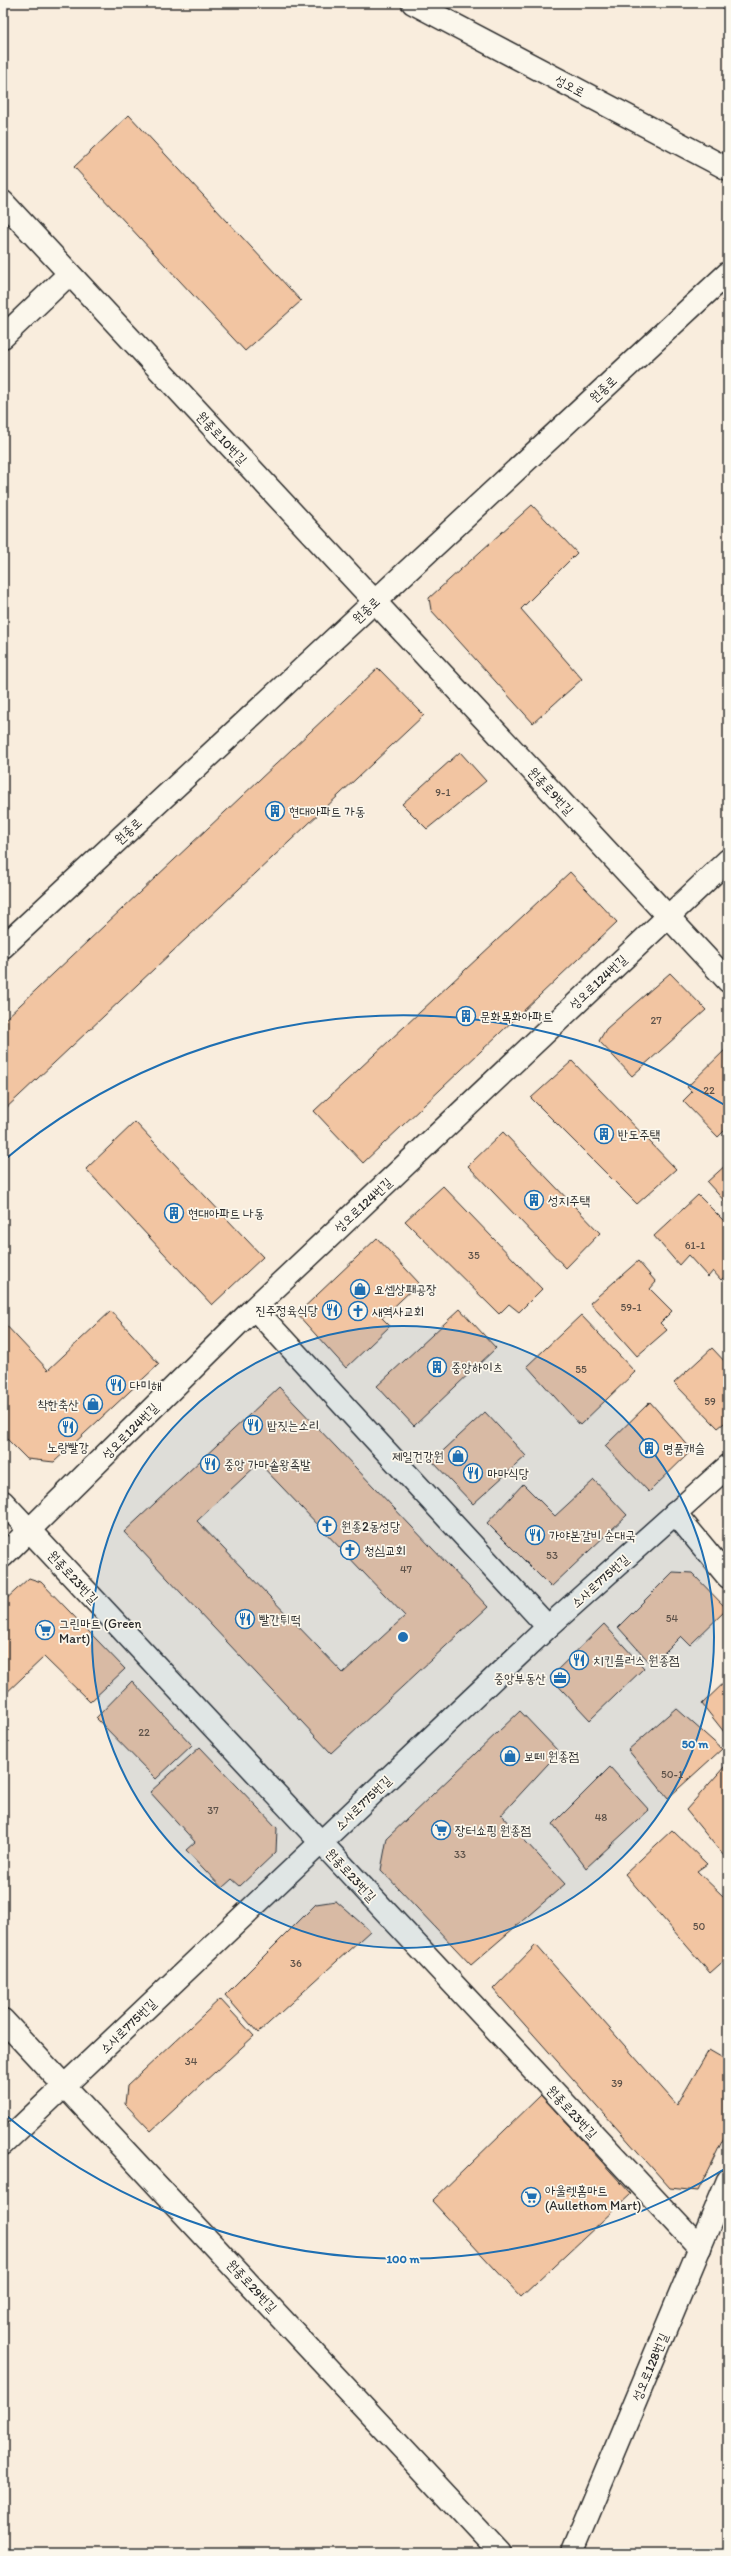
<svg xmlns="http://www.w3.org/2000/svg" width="731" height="2556" viewBox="0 0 731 2556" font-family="Itim,'Poor Story',sans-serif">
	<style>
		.building { fill: #f2c5a2; stroke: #2b2b2b; fill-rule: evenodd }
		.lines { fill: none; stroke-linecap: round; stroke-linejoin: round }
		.service-casing { stroke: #2b2b2b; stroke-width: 25 }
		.minor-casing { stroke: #2b2b2b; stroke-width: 25 }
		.tertiary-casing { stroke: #2b2b2b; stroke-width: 25 }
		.service { stroke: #fbf7ec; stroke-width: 22 }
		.minor { stroke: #fbf7ec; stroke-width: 22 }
		.tertiary { stroke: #fbf7ec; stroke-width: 22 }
		.ring { fill: none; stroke: #1f6fb2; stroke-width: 2 }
		.labels { text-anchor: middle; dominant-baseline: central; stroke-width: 3.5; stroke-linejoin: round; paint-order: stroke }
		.number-label { font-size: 11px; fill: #5d5249 }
		.street-label { font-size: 13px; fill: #2b2b2b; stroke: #fbf7ec }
		.poi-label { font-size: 13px; fill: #2b2b2b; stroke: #fbf7ec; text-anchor: start }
		.centre { fill: #1f6fb2; stroke: #fbf7ec; stroke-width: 2 }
		.ring-label { font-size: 12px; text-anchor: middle; font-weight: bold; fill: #1f6fb2; stroke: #fbf7ec; stroke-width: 3.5; stroke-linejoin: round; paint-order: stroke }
	</style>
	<rect width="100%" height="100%" fill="#f9eddd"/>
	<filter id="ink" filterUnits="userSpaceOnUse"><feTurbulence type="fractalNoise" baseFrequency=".025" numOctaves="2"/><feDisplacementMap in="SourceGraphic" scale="8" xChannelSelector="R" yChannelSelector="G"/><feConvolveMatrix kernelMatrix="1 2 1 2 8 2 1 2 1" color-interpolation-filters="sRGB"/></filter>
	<g filter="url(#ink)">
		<path class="building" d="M129,115L301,301L245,351L74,167Z
			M532,505L577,553L521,609L582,679L533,723L431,610L429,598Z
			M378,668L424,715L3,1111V1021Z
			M460,752L486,781L427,829L402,804Z
			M570,872L617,922L363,1163L314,1111Z
			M670,973L706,1010L632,1076L599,1041L606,1029Z
			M728,1047V1127L718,1137L683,1101L692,1092L687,1087Z
			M572,1061L676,1169L637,1204L531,1098Z
			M135,1122L263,1257L212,1305L86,1169Z
			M503,1132L600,1233L566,1268L468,1166Z
			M728,1163V1205L707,1182Z
			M443,1186L542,1289L519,1312L509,1304L499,1314L405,1221Z
			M698,1195L728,1225V1273L721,1280L713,1271L708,1277L688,1255L679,1265L654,1236Z
			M377,1238L419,1283L382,1318L390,1326L346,1368L297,1314Z
			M638,1261L656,1282L650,1289L672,1311L660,1323L667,1330L637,1356L590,1303Z
			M460,1309L496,1348L414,1426L377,1386Z
			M111,1311L159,1364L54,1462L27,1459L3,1435V1322L48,1370Z
			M581,1315L635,1372L580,1425L527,1366Z
			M712,1348L728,1365V1420L718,1428L674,1383Z
			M279,1387L488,1607L331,1753L124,1532ZM259,1463L405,1616L343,1673L197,1521Z
			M650,1402L692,1450L649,1492L605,1446Z
			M485,1412L526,1456L473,1504L432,1461Z
			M594,1480L627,1515L551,1587L487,1523L523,1484L555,1516Z
			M673,1572L692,1573L727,1609L690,1645L681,1636L652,1665L618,1627Z
			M29,1578L41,1582L125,1669L90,1702L44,1657L3,1696V1602Z
			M604,1624L644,1668L590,1720L550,1677Z
			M728,1679V1737L702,1704Z
			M132,1681L192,1745L156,1779L96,1718Z
			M676,1708L722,1749L668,1798L628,1750Z
			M520,1711L559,1752L501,1815L565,1884L471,1965L381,1870L387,1838Z
			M200,1747L277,1828L276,1852L240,1886L232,1879L222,1888L186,1850L195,1842L150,1792Z
			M725,1766L728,1769V1861L686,1810Z
			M610,1767L649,1810L586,1868L553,1824Z
			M672,1830L707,1864L697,1871L723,1896L728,1890V1957L710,1973L625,1874Z
			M336,1901L370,1931L258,2033L225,1995L316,1904Z
			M536,1945L677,2105L709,2050L728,2061V2129L698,2191L670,2188L493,1989Z
			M220,1999L254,2036L151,2131L125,2104L127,2086Z
			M541,2095L631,2194L521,2297L432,2201Z"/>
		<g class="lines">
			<defs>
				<path id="service" d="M3,337L69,274
					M254,1308L548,1627
					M3,1502L700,2248
					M675,1513L728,1577
					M3,1556L254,1308L728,860"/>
				<path id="minor" d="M3,202L728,981
					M3,947L728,273
					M3,2020L500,2553
					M3,2144L548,1627L728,1466
					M572,2553L728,2180"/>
				<path id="tertiary" d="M413,3L728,169"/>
			</defs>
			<use href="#service" class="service-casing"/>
			<use href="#minor" class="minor-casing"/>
			<use href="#tertiary" class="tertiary-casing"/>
			<use href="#service" class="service"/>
			<use href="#minor" class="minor"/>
			<use href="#tertiary" class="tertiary"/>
		</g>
	</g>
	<circle cx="403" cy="1637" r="311" fill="#1f6fb2" fill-opacity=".12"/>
	<g class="ring">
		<circle cx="403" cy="1637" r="311"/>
		<path d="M728 2167A622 622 0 0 1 3 2113M3 1161A622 622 0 0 1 728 1107"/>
	</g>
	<defs>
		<symbol id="building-ring" viewBox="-11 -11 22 22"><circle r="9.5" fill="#fbf7ec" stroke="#1f6fb2" stroke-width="1.5"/><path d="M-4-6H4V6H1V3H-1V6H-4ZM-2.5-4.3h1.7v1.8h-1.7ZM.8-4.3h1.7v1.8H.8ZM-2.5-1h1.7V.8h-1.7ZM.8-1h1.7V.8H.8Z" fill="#1f6fb2"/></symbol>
		<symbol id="shop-ring" viewBox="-11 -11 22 22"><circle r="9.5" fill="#fbf7ec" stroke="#1f6fb2" stroke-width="1.5"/><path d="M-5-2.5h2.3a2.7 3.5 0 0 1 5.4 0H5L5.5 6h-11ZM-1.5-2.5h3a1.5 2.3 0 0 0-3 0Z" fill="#1f6fb2"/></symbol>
		<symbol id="restaurant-ring" viewBox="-11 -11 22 22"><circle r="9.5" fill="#fbf7ec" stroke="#1f6fb2" stroke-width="1.5"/><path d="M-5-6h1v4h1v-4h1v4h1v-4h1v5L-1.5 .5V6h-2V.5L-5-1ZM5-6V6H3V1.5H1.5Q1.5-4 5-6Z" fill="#1f6fb2"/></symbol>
		<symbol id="church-ring" viewBox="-11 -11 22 22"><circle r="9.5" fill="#fbf7ec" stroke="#1f6fb2" stroke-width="1.5"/><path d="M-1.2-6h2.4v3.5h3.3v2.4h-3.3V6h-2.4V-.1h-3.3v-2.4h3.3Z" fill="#1f6fb2"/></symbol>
		<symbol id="supermarket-ring" viewBox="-11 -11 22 22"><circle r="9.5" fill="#fbf7ec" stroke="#1f6fb2" stroke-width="1.5"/><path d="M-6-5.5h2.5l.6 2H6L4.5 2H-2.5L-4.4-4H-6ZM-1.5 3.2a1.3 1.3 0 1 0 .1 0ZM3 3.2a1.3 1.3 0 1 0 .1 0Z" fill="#1f6fb2"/></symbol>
		<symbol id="office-ring" viewBox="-11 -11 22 22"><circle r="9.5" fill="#fbf7ec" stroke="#1f6fb2" stroke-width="1.5"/><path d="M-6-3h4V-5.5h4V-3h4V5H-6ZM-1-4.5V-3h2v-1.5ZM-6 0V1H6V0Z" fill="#1f6fb2"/></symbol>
	</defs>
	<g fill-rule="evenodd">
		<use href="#building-ring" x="264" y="800" width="22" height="22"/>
		<use href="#building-ring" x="455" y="1005" width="22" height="22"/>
		<use href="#building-ring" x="593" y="1123" width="22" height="22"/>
		<use href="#building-ring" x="523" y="1189" width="22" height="22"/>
		<use href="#building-ring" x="163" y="1202" width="22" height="22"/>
		<use href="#shop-ring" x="349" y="1278" width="22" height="22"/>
		<use href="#restaurant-ring" x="321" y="1299" width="22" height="22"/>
		<use href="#church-ring" x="347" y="1300" width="22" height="22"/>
		<use href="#building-ring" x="426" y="1356" width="22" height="22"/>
		<use href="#restaurant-ring" x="105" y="1374" width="22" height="22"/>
		<use href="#shop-ring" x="82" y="1393" width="22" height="22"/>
		<use href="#restaurant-ring" x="242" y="1414" width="22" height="22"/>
		<use href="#restaurant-ring" x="57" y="1416" width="22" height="22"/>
		<use href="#building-ring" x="638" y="1437" width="22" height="22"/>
		<use href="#shop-ring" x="447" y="1445" width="22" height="22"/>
		<use href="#restaurant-ring" x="199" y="1453" width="22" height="22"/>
		<use href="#restaurant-ring" x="462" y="1462" width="22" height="22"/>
		<use href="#church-ring" x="316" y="1515" width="22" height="22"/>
		<use href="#restaurant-ring" x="524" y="1524" width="22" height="22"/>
		<use href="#church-ring" x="339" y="1539" width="22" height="22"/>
		<use href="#restaurant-ring" x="234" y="1608" width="22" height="22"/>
		<use href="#supermarket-ring" x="34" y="1619" width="22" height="22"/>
		<use href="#restaurant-ring" x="568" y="1649" width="22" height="22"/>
		<use href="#office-ring" x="549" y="1667" width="22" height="22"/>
		<use href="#shop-ring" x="499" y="1745" width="22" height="22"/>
		<use href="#supermarket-ring" x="430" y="1819" width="22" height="22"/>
		<use href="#supermarket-ring" x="520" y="2186" width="22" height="22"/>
	</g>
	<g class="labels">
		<g class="number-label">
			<text x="443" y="792">9-1</text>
			<text x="656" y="1020">27</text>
			<text x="709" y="1090">22</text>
			<text x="695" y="1245">61-1</text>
			<text x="474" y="1255">35</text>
			<text x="631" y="1307">59-1</text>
			<text x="581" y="1369">55</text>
			<text x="710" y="1401">59</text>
			<text x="552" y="1555">53</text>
			<text x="406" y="1569">47</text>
			<text x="672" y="1618">54</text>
			<text x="144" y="1732">22</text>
			<text x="672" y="1774">50-1</text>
			<text x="213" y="1810">37</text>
			<text x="601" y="1817">48</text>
			<text x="460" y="1854">33</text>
			<text x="699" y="1926">50</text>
			<text x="296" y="1963">36</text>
			<text x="191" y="2061">34</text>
			<text x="617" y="2083">39</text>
		</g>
		<g class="street-label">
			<text transform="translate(570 86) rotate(28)">성오로</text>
			<text transform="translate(603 389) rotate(-43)">원종로</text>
			<text transform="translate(222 438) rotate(47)">원종로10번길</text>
			<text transform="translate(366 610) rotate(-43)">원종로</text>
			<text transform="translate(551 791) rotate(47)">원종로9번길</text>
			<text transform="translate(128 831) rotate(-43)">원종로</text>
			<text transform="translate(598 982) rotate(-43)">성오로124번길</text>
			<text transform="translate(363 1205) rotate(-43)">성오로124번길</text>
			<text transform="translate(130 1431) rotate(-45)">성오로124번길</text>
			<text transform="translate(73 1577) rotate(47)">원종로23번길</text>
			<text transform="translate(600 1581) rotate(-42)">소사로775번길</text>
			<text transform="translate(363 1803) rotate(-44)">소사로775번길</text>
			<text transform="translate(351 1875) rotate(47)">원종로23번길</text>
			<text transform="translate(128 2026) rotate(-44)">소사로775번길</text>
			<text transform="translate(572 2112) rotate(47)">원종로23번길</text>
			<text transform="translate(252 2286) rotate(47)">원종로29번길</text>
			<text transform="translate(650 2367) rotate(-67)">성오로128번길</text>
		</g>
		<g class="poi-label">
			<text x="289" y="811">현대아파트 가동</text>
			<text x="480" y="1016">문화목화아파트</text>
			<text x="618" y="1134">반도주택</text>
			<text x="548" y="1200">성지주택</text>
			<text x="188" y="1213">현대아파트 나동</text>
			<text x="374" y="1289">요셉상패공장</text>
			<text x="318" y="1310" text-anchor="end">진주정육식당</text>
			<text x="372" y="1311">새역사교회</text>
			<text x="451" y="1367">중앙하이츠</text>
			<text x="130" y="1385">다미해</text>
			<text x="79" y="1404" text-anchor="end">착한축산</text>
			<text x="267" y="1425">밥짓는소리</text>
			<text x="68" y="1447" text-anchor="middle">노랑빨강</text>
			<text x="663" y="1448">명품캐슬</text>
			<text x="444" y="1456" text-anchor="end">제일건강원</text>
			<text x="224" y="1464">중앙 가마솥왕족발</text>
			<text x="487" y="1473">마마식당</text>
			<text x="341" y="1526">원종2동성당</text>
			<text x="549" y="1535">가야본갈비 순대국</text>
			<text x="364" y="1550">청심교회</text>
			<text x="259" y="1619">빨간튀떡</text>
			<text x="59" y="1623">그린마트 (Green<tspan x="59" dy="15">Mart)</tspan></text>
			<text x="593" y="1660">치킨플러스 원종점</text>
			<text x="546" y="1678" text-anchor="end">중앙부동산</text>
			<text x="524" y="1756">보떼 원종점</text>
			<text x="455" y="1830">장터쇼핑 원종점</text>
			<text x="545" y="2190">아울렛홈마트<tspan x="545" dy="15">(Aullethom Mart)</tspan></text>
		</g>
	</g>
	<circle cx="403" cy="1637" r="6" class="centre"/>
	<g class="ring-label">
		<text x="695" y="1748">50 m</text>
		<text x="403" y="2263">100 m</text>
	</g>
	<rect width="731" height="2556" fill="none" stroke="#fbf7ec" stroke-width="16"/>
	<rect x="8" y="8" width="715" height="2540" fill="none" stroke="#2b2b2b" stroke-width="1.5" filter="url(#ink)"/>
</svg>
